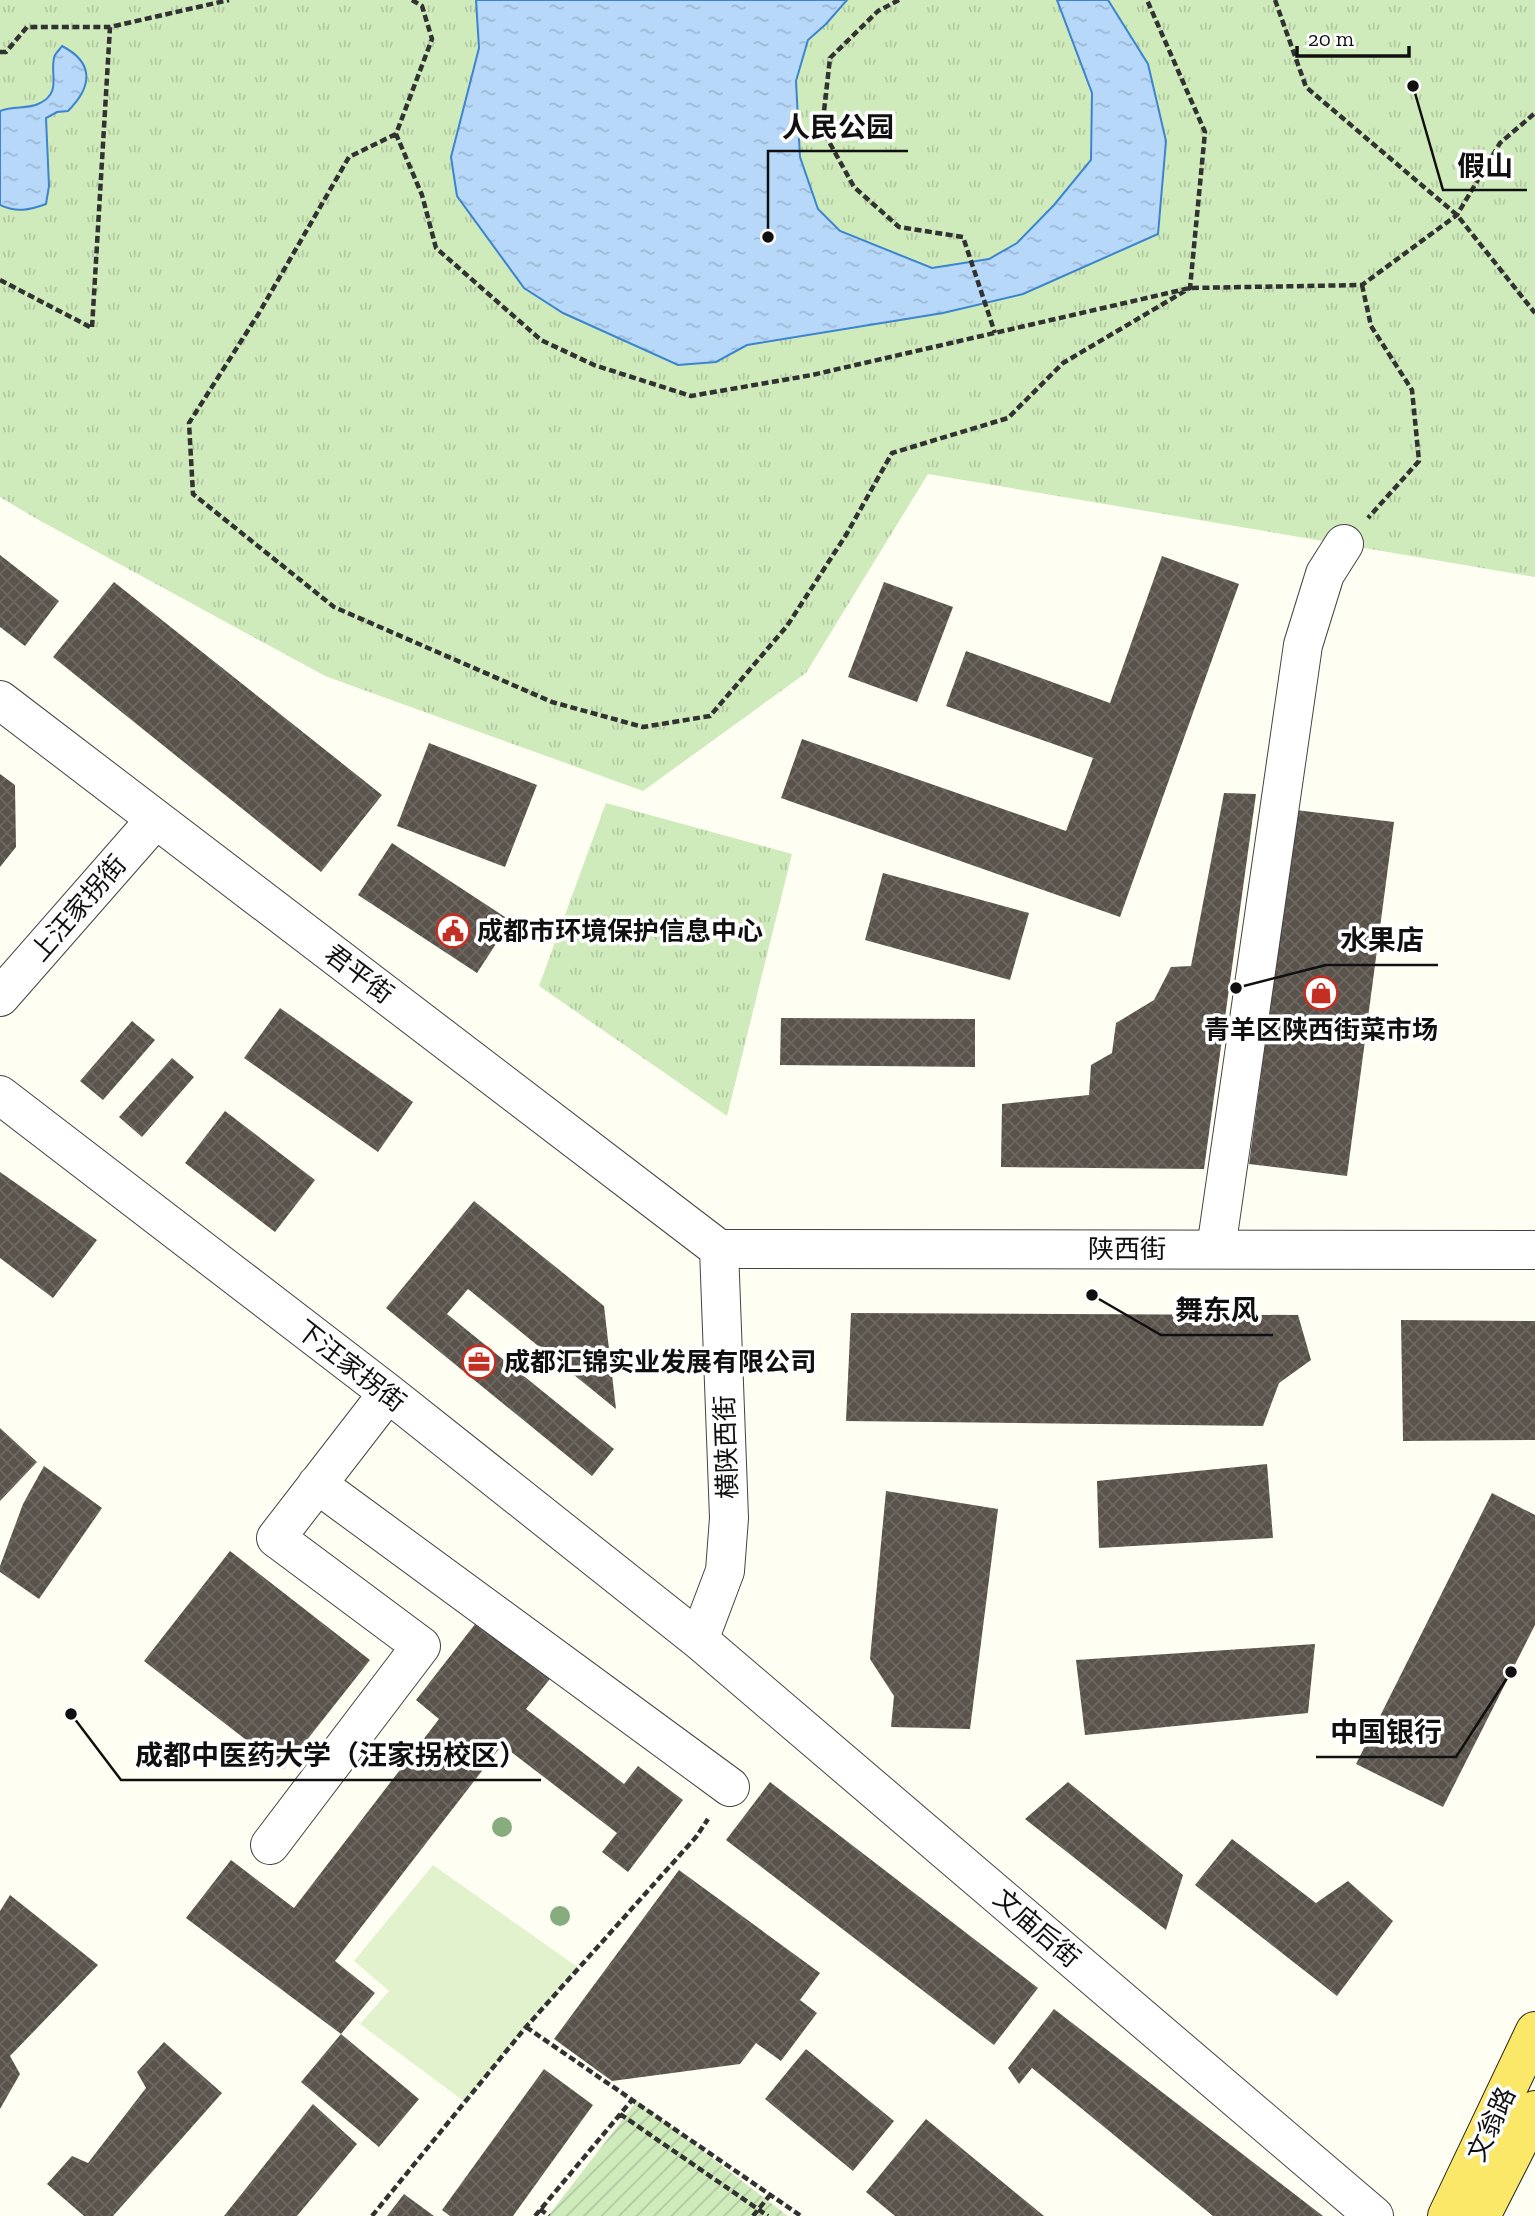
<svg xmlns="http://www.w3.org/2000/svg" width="1535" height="2216" viewBox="0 0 1535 2216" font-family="'Zilla Slab','Noto Sans SC',serif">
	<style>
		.park { fill: url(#park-tufts) }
		.garden { fill: url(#garden-furrows) }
		.pitch { fill: #e1f2cd }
		.water { fill: url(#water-ripples); stroke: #3c84d0; stroke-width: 2 }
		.building { fill: url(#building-cross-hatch) }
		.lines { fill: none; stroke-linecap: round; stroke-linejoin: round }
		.minor-casing { stroke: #434343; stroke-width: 40 }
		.major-casing { stroke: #212121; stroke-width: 40 }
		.path { stroke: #323232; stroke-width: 4.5; stroke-dasharray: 7 3.5; stroke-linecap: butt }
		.minor { stroke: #fff; stroke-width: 38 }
		.major { stroke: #fbe868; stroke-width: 38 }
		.tree { fill: #87ad7e }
		.labels { text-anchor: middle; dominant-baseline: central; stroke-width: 7; stroke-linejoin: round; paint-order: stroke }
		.street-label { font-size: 26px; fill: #101010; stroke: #fff }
		.poi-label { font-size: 26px; font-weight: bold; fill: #101010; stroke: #fff; text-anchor: start }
		.leader { fill: none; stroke: #101010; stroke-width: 2.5 }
		.callout-dot { fill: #101010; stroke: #fff; stroke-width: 2.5 }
		.callout-label { font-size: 28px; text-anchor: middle; font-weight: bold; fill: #101010; stroke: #fff; stroke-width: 7; stroke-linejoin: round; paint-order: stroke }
	</style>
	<defs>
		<pattern id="park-tufts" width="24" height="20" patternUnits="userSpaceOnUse" patternTransform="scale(1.75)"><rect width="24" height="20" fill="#cfebbb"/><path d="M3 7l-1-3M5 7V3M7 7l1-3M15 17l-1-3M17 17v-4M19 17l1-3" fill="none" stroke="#b1c8a0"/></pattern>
		<pattern id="garden-furrows" width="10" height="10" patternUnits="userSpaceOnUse" patternTransform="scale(1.75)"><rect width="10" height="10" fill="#cfebbb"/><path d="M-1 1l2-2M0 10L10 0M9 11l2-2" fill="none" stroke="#b1c8a0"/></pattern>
		<pattern id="water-ripples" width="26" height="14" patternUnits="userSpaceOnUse" patternTransform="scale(1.75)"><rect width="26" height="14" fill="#b7d8f8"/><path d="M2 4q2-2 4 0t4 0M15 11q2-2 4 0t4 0" fill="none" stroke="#9cb8d4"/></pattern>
		<pattern id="building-cross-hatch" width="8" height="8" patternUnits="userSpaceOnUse" patternTransform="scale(1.75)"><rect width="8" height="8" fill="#59534c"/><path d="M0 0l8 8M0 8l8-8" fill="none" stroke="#6c6761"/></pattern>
	</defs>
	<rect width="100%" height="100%" fill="#fffef3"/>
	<path class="park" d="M0,0H1535V577L928,474L806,673L643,791L325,676L37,519L0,497Z
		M606,803L792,854L727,1116L539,986Z"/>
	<path class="garden" d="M637,2101L788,2216H548Z"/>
	<path class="pitch" d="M433,1865L579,1968L526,2027L465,2102L360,2024L389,1991L354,1961Z"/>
	<path class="water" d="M476,0H847L826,24L808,40L796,81L800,157L818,209L840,231L932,268L989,259L1017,243L1054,205L1091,160L1092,93L1057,0H1108L1148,64L1166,141L1158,234L1023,294L943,313L747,345L716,362L678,365L563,313L524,288L457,196L451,157L479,48Z
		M62,46C95,63 92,87 68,111L57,112L46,118L49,186L46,204C30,210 16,213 0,205V111C13,106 27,109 38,104C64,93 48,71 55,55C57,52 60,49 62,46Z"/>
	<path class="building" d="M0,555L59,601L25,646L0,627Z
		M1162,556L1239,584L1120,917L781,798L802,739L1066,831L1093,758L946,706L966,651L1110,703Z
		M114,582L382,795L321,872L53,657Z
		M884,582L953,607L917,702L848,677Z
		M429,743L537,785L505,867L397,826Z
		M0,774L15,785L16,847L0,867Z
		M1224,793L1256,794L1204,1169L1001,1167L1002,1104L1089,1095L1091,1065L1112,1053L1116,1023L1154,1000L1171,967L1191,966Z
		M1296,810L1394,822L1347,1176L1249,1164Z
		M392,843L511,921L477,973L358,895Z
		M883,873L1029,913L1010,980L865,940Z
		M280,1008L413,1102L378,1152L244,1058Z
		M781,1018L975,1019V1067L780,1065Z
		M132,1021L155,1040L103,1100L80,1081Z
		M172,1058L194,1077L142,1137L119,1117Z
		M225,1111L315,1180L275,1232L185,1163Z
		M0,1172L97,1240L53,1298L0,1258Z
		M474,1201L604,1306L616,1409L468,1289L447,1314L614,1449L592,1476L386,1308Z
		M851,1313L1298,1315L1311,1360L1279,1383L1263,1426L846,1421Z
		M1401,1320L1535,1321V1440L1403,1441Z
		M0,1428L37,1462L0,1501Z
		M1267,1464L1273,1538L1099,1548L1097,1481Z
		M44,1466L102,1508L39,1599L0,1572V1566L23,1504Z
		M886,1491L998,1509L970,1729L891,1727L894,1696L870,1659Z
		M1492,1493L1535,1515V1625L1443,1807L1356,1764Z
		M230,1551L370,1660L284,1769L144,1661Z
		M479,1619L553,1675L526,1709L624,1784L638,1766L683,1800L628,1872L602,1852L617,1833L502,1745L335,1961L375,1993L341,2034L186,1918L231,1860L294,1908L439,1719L416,1700Z
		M1315,1644L1308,1713L1085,1735L1076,1660Z
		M770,1782L1038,1988L994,2045L726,1840Z
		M1068,1782L1183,1875L1166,1930L1025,1819Z
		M1232,1839L1316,1903L1348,1881L1393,1921L1337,1996L1195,1885Z
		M679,1870L820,1973L800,2000L817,2013L781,2061L756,2043L740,2064L612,2081L554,2039Z
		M10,1895L98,1965L10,2056L20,2074L0,2109V1911Z
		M1054,2009L1323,2216H1213L1032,2068L1019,2084L1008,2068Z
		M341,2034L419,2099L379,2147L301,2082Z
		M164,2042L222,2093L113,2216H84L47,2184L72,2156L88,2163L146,2088L137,2072Z
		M806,2049L894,2121L853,2171L765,2099Z
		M544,2069L593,2105L513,2216H450L442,2210Z
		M313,2104L357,2144L297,2216H224Z
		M926,2119L1044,2216H895L866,2192Z
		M404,2194L434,2216H387Z"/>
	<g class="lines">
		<defs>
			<path id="minor" d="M0,700L719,1249
				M0,997L156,819
				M0,1095L388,1393L699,1640L1374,2216
				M719,1249L1535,1250
				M1216,1249L1303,645L1325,574L1344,544
				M317,1484L730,1787
				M699,1640L725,1571L729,1518L719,1249
				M270,1845L421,1646L276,1538L388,1393"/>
			<path id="major" d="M1447,2216L1535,2031
				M1481,2216L1535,2110"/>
		</defs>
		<use href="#minor" class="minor-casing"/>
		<use href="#major" class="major-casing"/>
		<path class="path" d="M412,0L422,6L432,39L396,134L422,195L436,248L541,340L594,365L691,396L812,375L1190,288L1362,285L1457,215L1500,143L1535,113
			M899,0L878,11L830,58L822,129L854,187L899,227L963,237L995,333
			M1275,0L1306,87L1457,215L1535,313
			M0,52H6L27,27H110
			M396,134L349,157L259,313L189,423L193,494L334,607L552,702L643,727L710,716L787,626L846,535L892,453L1008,418L1063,363L1190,288L1205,132L1147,0
			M0,280L92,328L110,27L229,0
			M1362,285L1371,326L1412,390L1419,461L1368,518
			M526,2027L801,2216
			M620,2114L768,2216
			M540,2209L549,2216
			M372,2216L526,2027L696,1837L708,1819
			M535,2216L632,2100
			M753,2216L770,2195"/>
		<use href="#minor" class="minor"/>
		<use href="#major" class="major"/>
	</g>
	<g class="tree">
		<circle cx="502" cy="1827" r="10"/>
		<circle cx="560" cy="1916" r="10"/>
	</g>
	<defs>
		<symbol id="civic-ring" viewBox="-11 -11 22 22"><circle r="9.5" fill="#fff" stroke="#c42f24" stroke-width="1.5"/><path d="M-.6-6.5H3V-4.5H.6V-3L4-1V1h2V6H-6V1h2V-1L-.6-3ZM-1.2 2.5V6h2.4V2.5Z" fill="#c42f24"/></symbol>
		<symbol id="shop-ring" viewBox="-11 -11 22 22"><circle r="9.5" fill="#fff" stroke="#c42f24" stroke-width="1.5"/><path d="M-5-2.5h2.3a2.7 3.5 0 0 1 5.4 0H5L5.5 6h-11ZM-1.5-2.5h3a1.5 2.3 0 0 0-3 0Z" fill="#c42f24"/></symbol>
		<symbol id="office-ring" viewBox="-11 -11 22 22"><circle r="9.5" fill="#fff" stroke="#c42f24" stroke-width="1.5"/><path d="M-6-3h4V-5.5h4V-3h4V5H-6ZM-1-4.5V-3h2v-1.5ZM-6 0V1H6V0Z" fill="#c42f24"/></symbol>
	</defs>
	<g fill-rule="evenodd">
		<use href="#civic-ring" x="434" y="912" width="38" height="38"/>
		<use href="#shop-ring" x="1302" y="974" width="38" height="38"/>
		<use href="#office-ring" x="460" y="1343" width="38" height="38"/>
	</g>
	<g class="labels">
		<g class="street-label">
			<text transform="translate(78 908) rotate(-49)">上汪家拐街</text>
			<text transform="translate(359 974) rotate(37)">君平街</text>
			<text x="1127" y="1249">陕西街</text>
			<text transform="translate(351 1366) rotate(38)">下汪家拐街</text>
			<text transform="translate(726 1447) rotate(-92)">横陕西街</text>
			<text transform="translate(1037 1928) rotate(41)">文庙后街</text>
			<text transform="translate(1491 2124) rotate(-65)">文翁路</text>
		</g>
		<g class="poi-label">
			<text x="477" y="931">成都市环境保护信息中心</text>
			<text x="1321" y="1030" text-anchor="middle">青羊区陕西街菜市场</text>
			<text x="504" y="1362">成都汇锦实业发展有限公司</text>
		</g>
	</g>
	<path class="leader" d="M768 237L768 151H908M1413 86L1443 190H1527M1236 988L1326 965H1438M1092 1295L1161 1335H1273M1511 1672L1456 1757H1316M71 1714L121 1780H541"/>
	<g class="callout-dot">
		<circle cx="768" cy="237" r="7"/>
		<circle cx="1413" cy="86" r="7"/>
		<circle cx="1236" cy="988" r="7"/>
		<circle cx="1092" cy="1295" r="7"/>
		<circle cx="1511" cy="1672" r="7"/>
		<circle cx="71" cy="1714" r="7"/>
	</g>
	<g class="callout-label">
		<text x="838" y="137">人民公园</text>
		<text x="1485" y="176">假山</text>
		<text x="1382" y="950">水果店</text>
		<text x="1217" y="1320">舞东风</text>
		<text x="1386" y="1742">中国银行</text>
		<text x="331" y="1765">成都中医药大学（汪家拐校区）</text>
	</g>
	<path d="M1297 46v10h112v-10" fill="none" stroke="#101010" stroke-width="3.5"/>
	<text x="1308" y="46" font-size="21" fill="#101010" stroke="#ffffff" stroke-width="5" paint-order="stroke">20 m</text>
</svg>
